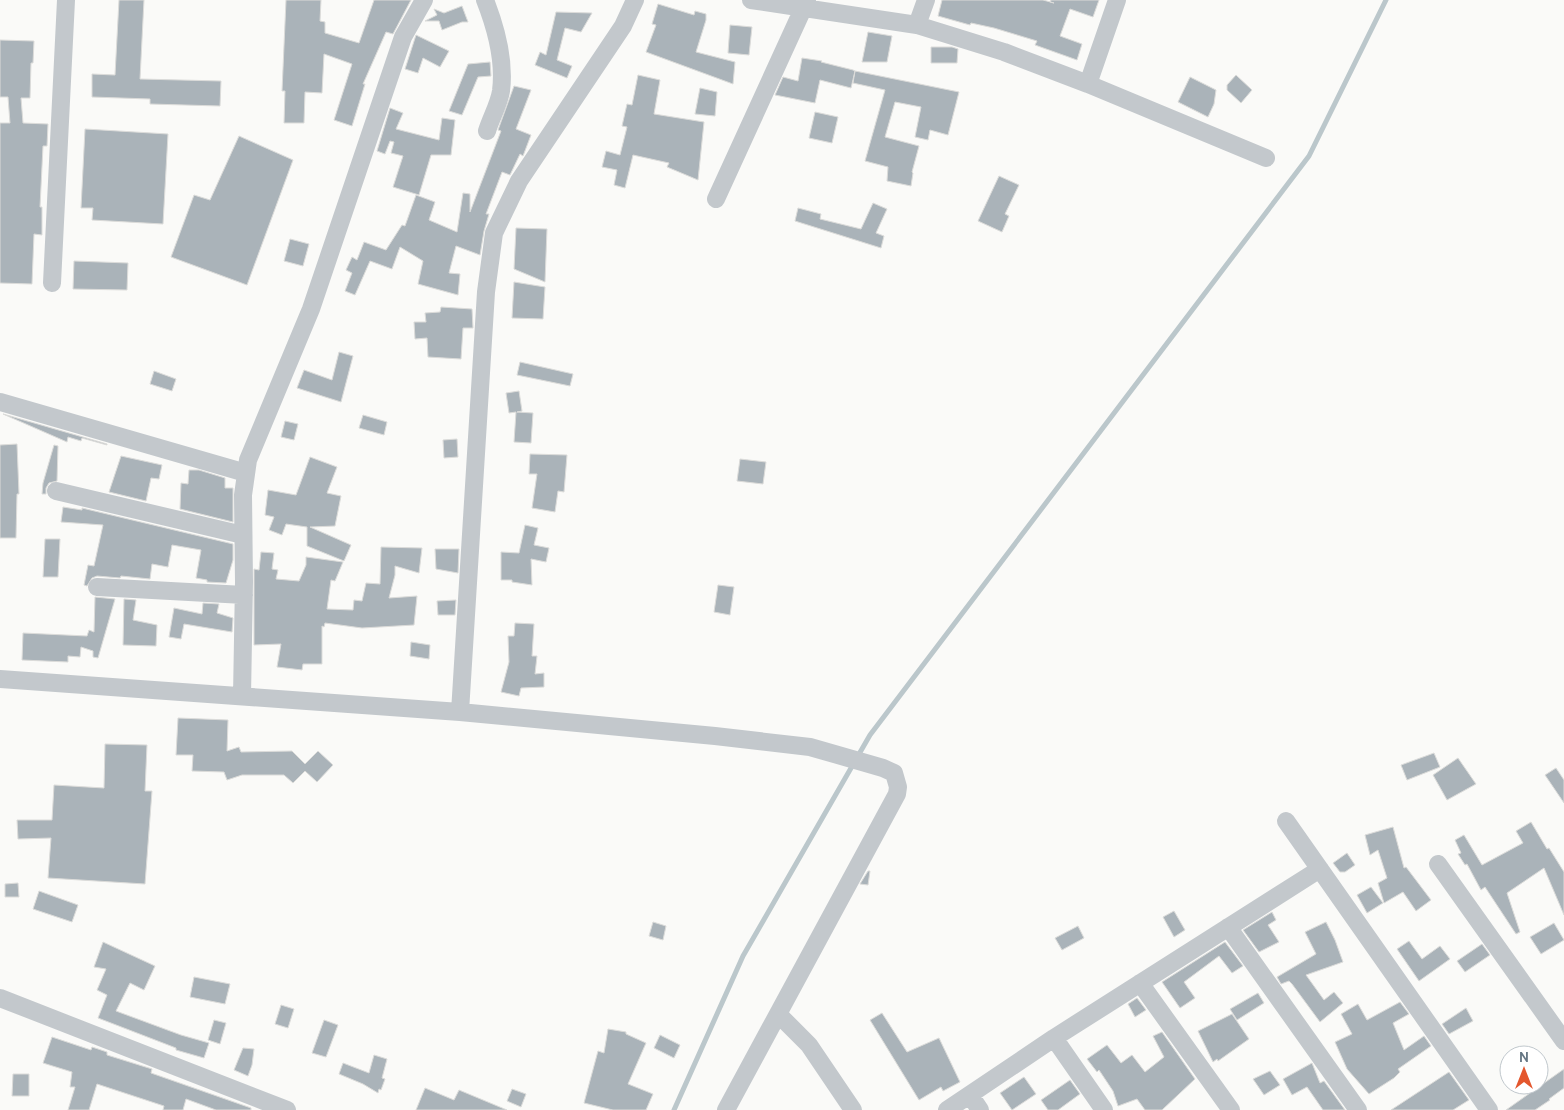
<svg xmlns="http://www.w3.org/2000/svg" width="1564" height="1110" viewBox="0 0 1564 1110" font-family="Cabin,sans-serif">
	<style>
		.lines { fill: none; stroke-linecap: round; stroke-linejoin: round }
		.stream { stroke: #bbc7cb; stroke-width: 5 }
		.building { fill: #aab3b9; stroke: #dcdcda }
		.minor { stroke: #c3c8cc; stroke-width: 18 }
	</style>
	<rect width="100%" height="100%" fill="#fafaf8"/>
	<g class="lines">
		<path class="stream" d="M674,1110L743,956L870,735L1309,156L1386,0"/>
	</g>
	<path class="building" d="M119,0H144L140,79L221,81L220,106L150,104V99L92,97V74L115,75Z
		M286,0H321L320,21L325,22V33L359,43L374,0H411L393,34L386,32L363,84H365L352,126L334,120L352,64L324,54L322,93L305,92L304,123H284L285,91H282Z
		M942,0H1043L1054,3L1050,2L1051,0H1099L1093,17L1070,9L1060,36L1082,44L1077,60L1035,45L1037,41L994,28L971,23L970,25L938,16Z
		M658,4L694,15L695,11L706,14V20L696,52L735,62L733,84L646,52L656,25L652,24Z
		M462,6L468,22H462L442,30L439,21H425L437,15L434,9L444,13Z
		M556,12L592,13L581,32L565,28L557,60L572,66L567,78L535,65L540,52L546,55Z
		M730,25L752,27L749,55L728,53Z
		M868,32L892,36L887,62H862Z
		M416,35L449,51L440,67L423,58L418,73L405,69Z
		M0,40L34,41L33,63H31L30,98H21L23,123L48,124L47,146H43L40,207H42V235L34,234L32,284L0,283V123H10L8,97H0Z
		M931,47H952L958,49L957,63H931Z
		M802,58L822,61L821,62L853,70L855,71L851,88L820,80L815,103L775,95L783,77L798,81Z
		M490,62L491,76L478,77L462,115L449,111L468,64Z
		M855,71L959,92L948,135L930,130L928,140L915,137L921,107L895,102L885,137L919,146L912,172L913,173L911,186L887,181L888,167L865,161L885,90L853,83Z
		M638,75L660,80L654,114L704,122L698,180L667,167L669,163L633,155L625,188L614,185L617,170L602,167L606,151L620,155L627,127L622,126L627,104L632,105Z
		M1236,75L1252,90L1241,103L1227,90V85Z
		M1190,77L1216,90L1214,104L1208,117L1178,102Z
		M514,86L531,90L516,129L531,135L523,156L520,154L510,175L502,172L486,214H489L484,231L480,255L456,246L449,273L460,274L458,295L418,284L423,261L400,247L392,269L370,261L355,295L345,291L352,273L346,270L352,257L357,260L364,242L386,250L402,225L405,226L416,195L435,202L429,220L457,232L463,193L470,194V212L501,131L498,130Z
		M700,88L717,92L715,116L695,114Z
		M390,108L403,113L396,129L439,140L442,118L455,120L451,155H431L419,195L393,187L403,156L391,153L394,142L390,141L385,154L377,151Z
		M815,112L838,117L832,143L809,138Z
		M85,129L168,134L163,224L92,220L93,208H81Z
		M239,136L293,160L247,285L171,257L194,195L210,200Z
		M999,176L1019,185L1005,214L1009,216L1002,232L978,221Z
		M873,203L887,209L876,233L884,236L881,248L795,221L798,208L821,214L820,219L861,229Z
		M516,228L547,229L545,282L514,269Z
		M290,239L309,244L303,266L284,261Z
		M74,261L128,263L127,290L73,289Z
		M514,282L545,287L543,319L512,318Z
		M441,307L472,309L473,328H463L461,359L428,357L427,338L415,339L414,322H426L425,313L440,312Z
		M339,352L353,356L341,402L297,388L304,370L332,380Z
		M520,362L573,374L570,386L517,375Z
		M154,371L176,379L172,391L150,384Z
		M519,391L522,411L517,412L533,413L531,443L514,442L516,412L509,413L506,393Z
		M3,414L107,444V445L82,438L81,441L68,437L67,442Z
		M363,415L387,422L384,435L359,428Z
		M285,421L298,424L294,440L281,437Z
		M457,439L458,457L444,458L443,440Z
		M17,444L19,494H17L16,538H0V445Z
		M54,445L58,446L57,481L49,483L46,488V494H42L43,483Z
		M530,454L567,455L564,492L558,491L555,512L532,508L537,474H529Z
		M121,456L162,465L159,479L151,478L146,501L109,492Z
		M310,457L337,467L327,493L341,496L335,526L310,527L351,545L344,561L307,546V527L286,524L282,535L269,530L274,517L265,515L268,490L296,495Z
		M740,459L766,462L763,484L737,481Z
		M189,470H199L225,478V488H233V522L180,509L181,483L188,484Z
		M63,507L82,510V508L233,544V560L226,583L207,582V580L196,578L201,550L172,545L168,567L152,564L150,579L121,576L120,578L97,576L92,578L87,586L84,585L88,565L94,566L103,525L61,522Z
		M525,525L538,528L534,545L549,548L546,562L531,559L532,585L512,582V580H501V552L519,553Z
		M45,539H60L58,577H43Z
		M381,547L422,548L419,573L395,566V575L389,598L417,596L414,625L362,628L325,623L324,627L322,626V664H303L302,670L277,667L281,644L254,645V569L259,570L261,552L274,553L272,569L278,570L276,579L299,581L306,565V557L343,562L335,581L331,580L327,609L353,610L354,600L362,601L366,583L380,584Z
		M435,549H459L458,573L436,569Z
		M718,585L734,587L730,615L714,612Z
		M95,597L115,599L98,658L93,657V651L81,647L80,657L68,656V662L22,660L23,633L87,636L89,630L94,632Z
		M124,599L136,600L133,620L157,625L156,646L123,645Z
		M456,600L455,615H438L437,601Z
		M203,603L219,604L217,613L233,618L232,632L184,624L181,639L169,637L174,608L202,614Z
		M515,623L534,624L532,656H537L535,674L544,673V687L521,688L519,696L501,692L509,662L508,636H514Z
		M411,642L430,645L429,659L410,656Z
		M178,718L228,720L227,751L239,747L241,752L292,751L305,764L318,751L333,765L317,782L305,771L293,783L284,775H242L227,780L224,772L192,771L193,755H176Z
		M105,744L147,745L145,791H152L145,884L48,878L51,838L18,839L17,820H52L54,785L104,788Z
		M1434,753L1440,767L1407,780L1401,765Z
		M1458,758L1476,784L1447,800L1433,775Z
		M1556,768L1564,780V803L1545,775Z
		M1531,822L1547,849L1549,848L1564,872V915L1544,868L1507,893L1520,932L1516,934L1485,887L1481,890L1467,864L1465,865L1458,854L1461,853L1455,840L1464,835L1482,865L1523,843L1516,831Z
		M1393,827L1404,868L1406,867L1431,900L1416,911L1403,892L1384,903L1378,883L1387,878L1378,850L1370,855L1365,835Z
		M1347,853L1355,865L1345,872H1340L1333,863Z
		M868,871H870L868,885L860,884Z
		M18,883L19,897H5V884Z
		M1371,887L1383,903L1367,913L1357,895Z
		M39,891L78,905L72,922L33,909Z
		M1174,911L1185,930L1174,937L1163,917Z
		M1272,912L1276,920L1268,925L1279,942L1259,952L1243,930Z
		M653,922L666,926L663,940L649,936Z
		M1326,922L1335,940L1343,962L1306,975L1324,1000L1334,992L1343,1003L1320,1022L1292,984L1289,981L1281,984L1277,977L1316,954L1305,932Z
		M1554,923L1564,940L1541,954L1530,937Z
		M1078,926L1084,938L1062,950L1055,938Z
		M1409,941L1422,959L1440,946L1450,959L1419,981L1397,949Z
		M103,942L155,966L144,990L130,983L116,1011L181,1035L209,1043L204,1058L176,1050V1048L98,1018L107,995L97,990L106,969L94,967Z
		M1225,942L1243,966L1232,973L1219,956L1184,982L1195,998L1180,1008L1162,982Z
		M1482,944L1490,955L1465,972L1457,961Z
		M194,977L230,984L225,1004L190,997Z
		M1258,993L1264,1003L1237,1020L1230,1009Z
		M1137,998L1146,1010L1135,1017L1128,1004Z
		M1400,1002L1409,1014L1393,1023L1404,1050L1424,1036L1431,1046L1398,1069L1400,1072L1394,1078L1369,1094L1347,1069L1335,1042L1352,1034L1341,1014L1358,1004L1367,1020Z
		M281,1005L294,1009L288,1028L275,1024Z
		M1466,1008L1473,1021L1449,1034L1442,1024Z
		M882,1013L907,1052L939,1038L960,1082L943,1091L941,1087L919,1100L870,1020Z
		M1232,1014L1249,1039L1218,1061L1217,1059L1213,1062L1198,1031Z
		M214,1020L226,1023L220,1044L208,1040Z
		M324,1020L338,1025L326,1057L312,1053Z
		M608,1029L626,1032V1034L646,1043L628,1084L653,1094L646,1110H613L584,1103L598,1051L604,1053Z
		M1162,1032L1195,1079L1162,1110H1145L1137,1099L1118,1106L1113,1091L1099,1070L1097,1072L1087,1059L1107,1045L1121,1063L1132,1055L1145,1072L1164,1057L1153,1036Z
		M660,1035L680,1045L674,1058L654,1048Z
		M52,1037L91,1050L92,1047L107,1052V1055L152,1069L151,1073L251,1108V1110H216L186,1099L183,1110H163L164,1106L97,1084L89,1110H68L75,1087H70L72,1072L43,1063Z
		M243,1048L254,1049L252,1065L248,1076L234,1070Z
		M374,1055L387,1059L382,1078L385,1079L381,1090L379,1089L378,1093L363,1084L339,1074L343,1063L369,1073Z
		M1312,1063L1320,1083L1324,1081L1345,1110H1323L1307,1087L1292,1095L1283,1079Z
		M1564,1069V1088L1549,1099L1550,1100L1535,1110H1506Z
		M1270,1071L1280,1085L1264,1095L1253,1079Z
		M1449,1072L1469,1100L1453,1110H1391Z
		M13,1074H29V1096H12Z
		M1024,1077L1036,1094L1012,1110L1000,1093Z
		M1070,1080L1080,1094L1058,1110H1048L1041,1100Z
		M425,1088L454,1100L459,1090L507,1110H416Z
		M512,1089L526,1094L521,1107L507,1101Z"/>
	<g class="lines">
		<path class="minor" d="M485,0C496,28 505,60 501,91C499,104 491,118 487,131
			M751,0L917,25L1004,52L1088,84L1266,158
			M917,25L926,0
			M1088,84L1117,0
			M716,199L807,0
			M52,283L66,0
			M0,402L246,473
			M56,491L243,535
			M97,587L244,595
			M0,679L460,712L715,736L810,747L883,768L894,773L898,787L897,794L726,1110
			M242,696L244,582L243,495L248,460L311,309L403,37L424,0
			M460,712L486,292L494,233L519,181L623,26L635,0
			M1286,821L1489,1110
			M1438,864L1564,1041
			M1228,927L1358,1110
			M1140,983L1231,1110
			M0,998L287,1110
			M778,1014L809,1045L853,1110
			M1054,1038L1104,1110
			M970,1095L980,1110
			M947,1110L1054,1038L1320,869"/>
	</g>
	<g transform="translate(1524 1070)"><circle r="24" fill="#ffffff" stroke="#c1c8cd"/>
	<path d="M0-4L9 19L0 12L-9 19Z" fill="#e4572e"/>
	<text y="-8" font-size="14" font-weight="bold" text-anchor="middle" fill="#657683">N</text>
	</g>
</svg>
